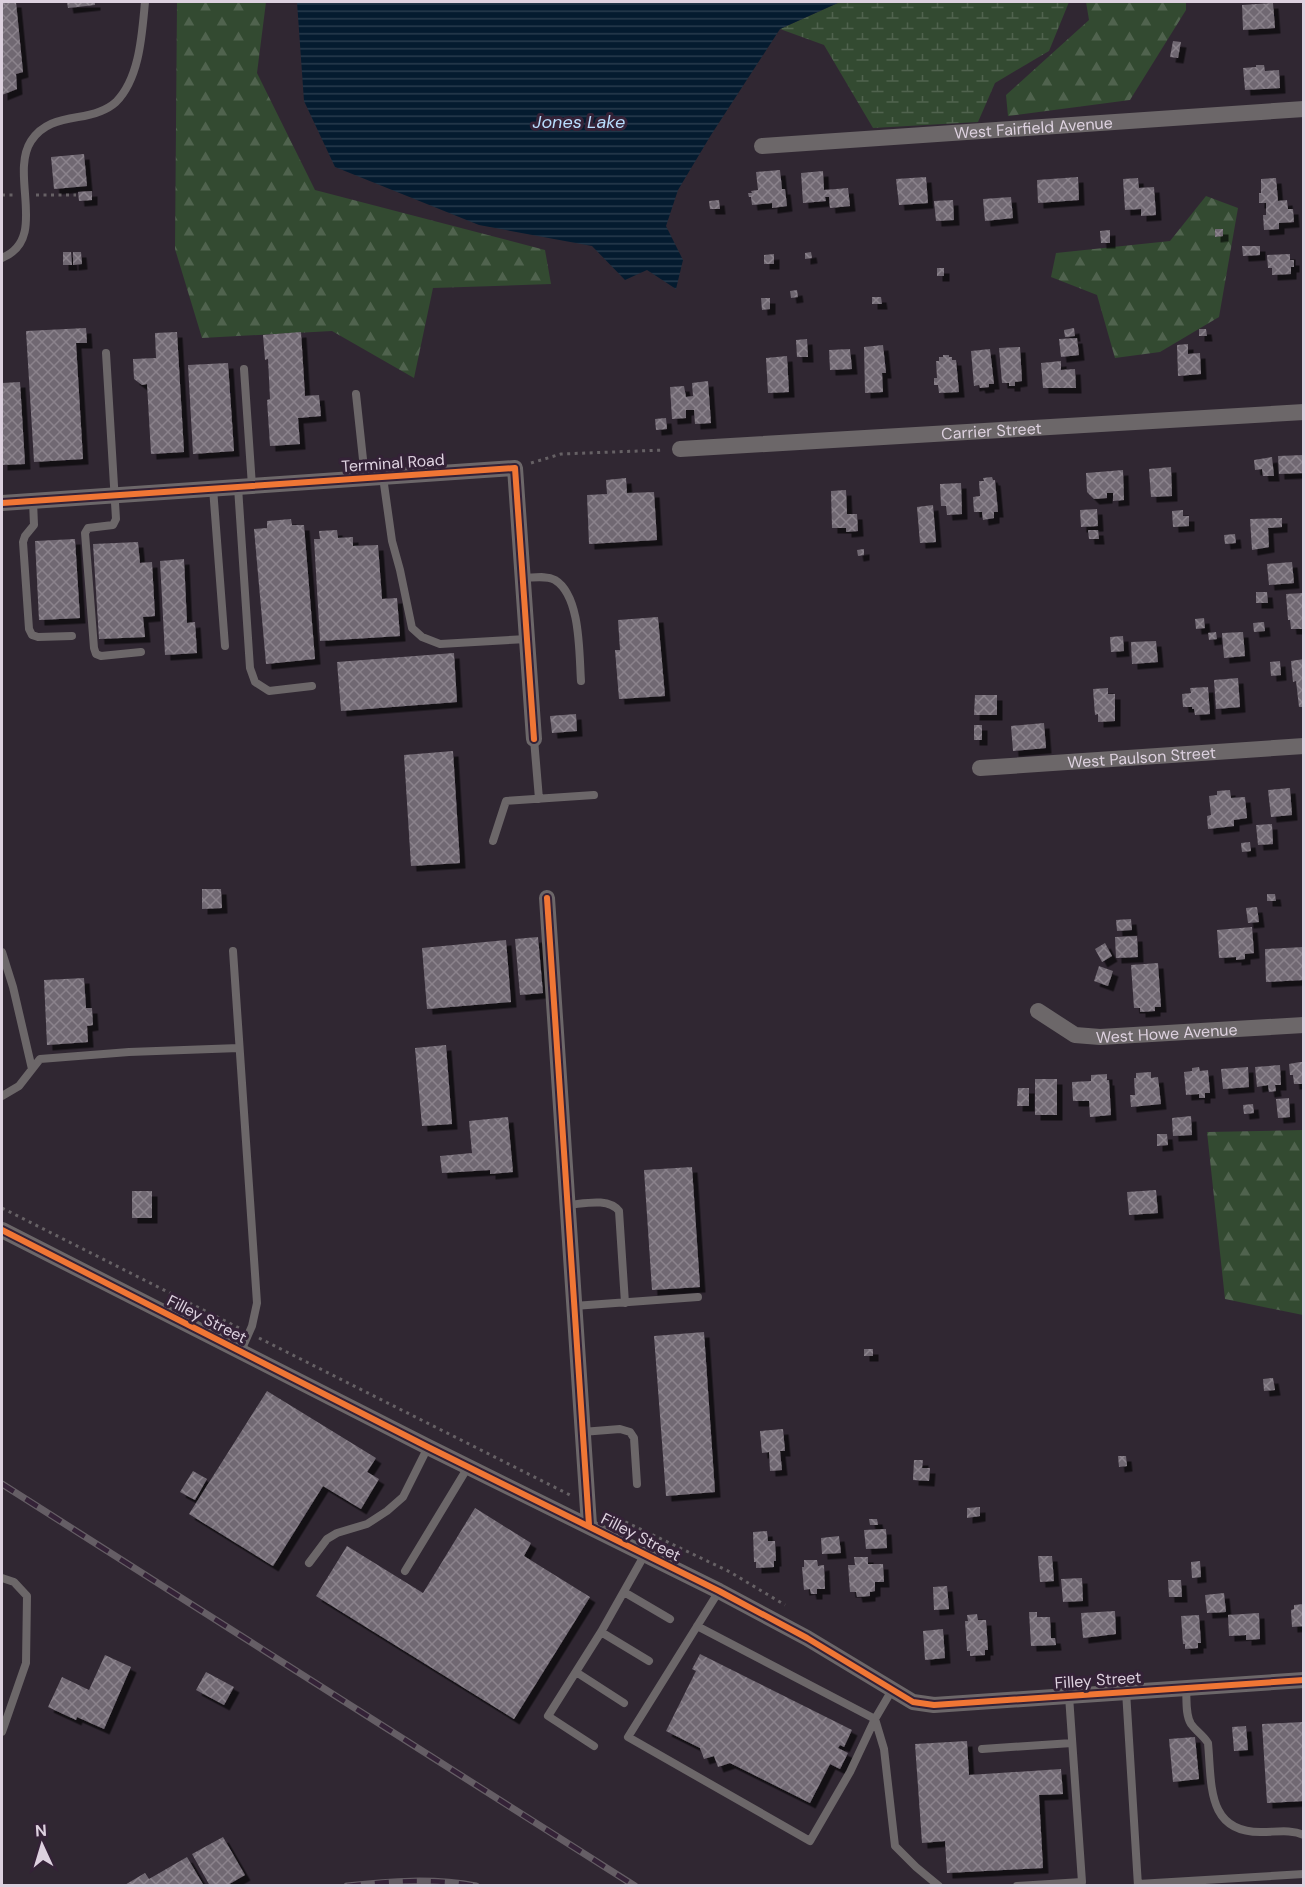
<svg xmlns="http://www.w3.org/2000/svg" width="1305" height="1887" viewBox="0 0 1305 1887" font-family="'DM Sans',sans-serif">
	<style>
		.forest { fill: url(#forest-firs) }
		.wetland { fill: url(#wetland-marsh) }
		.water { fill: url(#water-rules) }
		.building { fill: url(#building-cross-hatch); filter: url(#shadow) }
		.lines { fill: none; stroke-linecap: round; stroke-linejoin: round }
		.path { stroke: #666165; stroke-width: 3; stroke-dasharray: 3 4.5; stroke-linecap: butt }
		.lane { stroke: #6c6769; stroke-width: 8 }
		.street { stroke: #6c6769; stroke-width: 16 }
		.rail-casing { stroke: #655e65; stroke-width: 7 }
		.rail { stroke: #342237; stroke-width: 4.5; stroke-dasharray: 14; stroke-linecap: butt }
		.cycleway-casing { stroke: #342237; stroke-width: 10 }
		.cycleway { stroke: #f07635; stroke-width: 6 }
		.labels { text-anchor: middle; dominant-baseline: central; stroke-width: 6; stroke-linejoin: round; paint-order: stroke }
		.street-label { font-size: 16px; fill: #ddd1df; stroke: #342237 }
		.water-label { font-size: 18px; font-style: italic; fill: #b8dcfc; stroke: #342237 }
	</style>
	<defs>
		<pattern id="forest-firs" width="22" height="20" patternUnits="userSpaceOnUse" patternTransform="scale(1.5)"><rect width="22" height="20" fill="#334a31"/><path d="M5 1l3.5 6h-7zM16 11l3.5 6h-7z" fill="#50634e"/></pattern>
		<pattern id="wetland-marsh" width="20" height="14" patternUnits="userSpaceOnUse" patternTransform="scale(1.5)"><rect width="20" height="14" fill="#334a31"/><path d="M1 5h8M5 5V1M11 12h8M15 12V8" fill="none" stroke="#50634e"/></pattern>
		<pattern id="water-rules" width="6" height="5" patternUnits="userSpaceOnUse" patternTransform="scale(1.5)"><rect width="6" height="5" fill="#041b2f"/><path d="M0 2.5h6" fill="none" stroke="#283b4d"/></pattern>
		<pattern id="building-cross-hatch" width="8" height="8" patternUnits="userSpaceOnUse" patternTransform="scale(1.5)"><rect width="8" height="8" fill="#706872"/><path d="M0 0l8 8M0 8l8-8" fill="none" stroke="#8b838c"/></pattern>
		<filter id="shadow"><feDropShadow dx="5.5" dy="5.5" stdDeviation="0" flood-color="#0009"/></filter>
	</defs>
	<rect width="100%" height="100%" fill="#302732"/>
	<path class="forest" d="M177,2H266L257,73L315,190L545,250L551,284L433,288L414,378L332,331L202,338L175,249Z
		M1086,2H1186V10L1130,100L1008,116L1006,95L1089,20Z
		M1206,196L1238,208L1219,317L1160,352L1115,358L1097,295L1051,277L1056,253L1170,241Z
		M1303,1130V1315L1225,1299L1207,1132Z"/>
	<path class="wetland" d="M840,2H1069L1049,51L995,83L978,122L873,128L824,45L780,29Z"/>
	<path class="water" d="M297,2H840L780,29L711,135L678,190L666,226L683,260L676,289L647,270L625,280L592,246L479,225L335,167L304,101Z"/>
	<path class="building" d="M2,2H16L23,72L16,74L17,89L2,95Z
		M67,2H95V5L68,8Z
		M1273,3L1275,28L1243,30L1242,5Z
		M1173,41L1181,42L1178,58L1170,57Z
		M1256,65H1264L1265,71L1279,70L1280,88L1245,90L1243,68L1256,67Z
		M84,154L87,186L54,189L51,157Z
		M780,170L782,189H785L787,206L772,208V203L752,205L751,197H749L748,193H752L751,191L758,190L756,172Z
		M823,171L824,190L848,188L850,206L830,208L829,197H825L826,201L803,203L801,173Z
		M926,177L928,203L899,205L896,179Z
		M1078,177L1079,200L1038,203L1037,180Z
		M1138,178L1139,188L1154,187L1156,215L1141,216V209L1125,210L1123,179Z
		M1276,178L1278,201L1287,200L1288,209H1293L1294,222L1279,223V229L1264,230L1263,215H1266V203H1259V193H1261V179Z
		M92,191V200L79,201L78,192Z
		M1011,197L1013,218L985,221L983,199Z
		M719,200L720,209H710L709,201Z
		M953,200L954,220L936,221L934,201Z
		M1215,229H1223V236L1215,237Z
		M1110,230V243H1101L1100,231Z
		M1242,246H1260V255L1243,256Z
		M63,252H71L72,265H63Z
		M73,252H81L82,264L73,265Z
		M811,252L812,258L805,259V253Z
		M774,254V264H764V255Z
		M1290,254V260H1294V267H1291V274L1272,275V268H1268L1267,255Z
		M937,268H944V276H937Z
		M797,290L798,297L791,298L790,291Z
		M872,297H881L882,304H872Z
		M761,298H770V309L762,310Z
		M86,328L87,343H76L83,459L34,462L26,331Z
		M1074,328L1075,336L1065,337L1064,330Z
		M1199,329H1206L1207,336H1199Z
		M177,332L184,452L151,454L147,384L142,385L134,379L133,359L156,358L155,333Z
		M301,332L305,396L319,395L321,416L298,418L300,444L270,446L267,400L270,399L268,359L265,360L263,335Z
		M1077,338L1079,355L1061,357L1059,339Z
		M807,339L808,357H797L796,340Z
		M1188,344V354L1200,353L1201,374L1178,376L1177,345Z
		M883,345L886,373H882L883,392L865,393L864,347Z
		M1020,347L1022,381L1015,382V386H1009V383H1002L999,348Z
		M850,349L852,369L830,370L829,350Z
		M990,349L994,384H989V387L980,388L979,385L974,386L971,351Z
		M943,355H949V357H952V360H956L959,392L939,393L938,385H934V378H937L936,361H939V357H943Z
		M787,356L789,392L768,393L766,358Z
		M1061,361V370L1075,369L1076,388H1043L1041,363Z
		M228,363L234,451L193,454L188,365Z
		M708,381L711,423L695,424L694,410H686V418L672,419L670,387L684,386L686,397L693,396L692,383Z
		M20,382L25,464L2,465V383Z
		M666,418L667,429L656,430L655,419Z
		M1304,455V473L1279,474L1278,456Z
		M1272,457L1274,476H1263L1262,469L1255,470L1254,460Z
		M1171,467L1172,496L1151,497L1149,469Z
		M1123,470L1124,500L1113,501V493H1107V498L1094,499L1087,492L1086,473Z
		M992,477L993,480H995L998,512H994V518L983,520L982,512H974L973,497L980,496L979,481H984L983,478Z
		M626,478L627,493L654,492L657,540L589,544L587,495L607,494L606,480Z
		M961,483L962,514L947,515L946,506H941L940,484Z
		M846,490L847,514H857L858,531L846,532V528H832L831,491Z
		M933,505L936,542L920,543L917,507Z
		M1097,509L1098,526L1081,527L1080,510Z
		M1183,510V516H1189V526L1173,527L1172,511Z
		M1282,518V527L1268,528L1269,547L1252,550L1250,519Z
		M291,519L292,525H304L315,659L266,664L254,529L267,528V521Z
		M337,530L338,538L353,537V546L378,545L382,599L397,598L400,636L320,641L314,539H320L319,531Z
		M1088,530H1098L1099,539H1089Z
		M1235,534L1236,543L1225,544L1224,535Z
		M75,539L80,618L39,620L35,541Z
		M138,542L140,563L152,562L155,616L143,617L145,637L99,639L93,544Z
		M864,549V555L858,556L857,550Z
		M184,559L187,623L195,622L197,653L165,655L160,561Z
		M1292,562L1294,583L1269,585L1267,564Z
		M1256,592H1267L1268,603H1256Z
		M1304,593V629H1291L1290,620H1288L1286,594Z
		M658,617L665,696L619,699L615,650H620L618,620Z
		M1204,618L1205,628L1196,629L1195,619Z
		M1264,622L1265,631L1254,632L1253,623Z
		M1216,632L1217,639L1209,640L1208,633Z
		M1243,632L1245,656L1224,658L1222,633Z
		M1123,636L1124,651L1111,652L1110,637Z
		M1156,641L1158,662L1132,664L1131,642Z
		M454,653L457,702L341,711L337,662Z
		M1304,659V707H1299L1296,681L1293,682L1291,661Z
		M1280,661L1281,675L1271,676L1270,662Z
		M1238,678L1240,707L1216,709L1214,680Z
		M1208,687L1210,714L1195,715L1194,709H1192V707H1183L1182,694L1191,693L1190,688Z
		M1108,688V694H1115V721L1098,722V714L1095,715L1093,689Z
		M975,695H997V715H974Z
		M576,714L577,731L552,733L550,716Z
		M1044,723L1046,748L1013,751L1011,726Z
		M974,725H982V740H974Z
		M453,751L460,863L411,866L404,755Z
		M1290,788L1292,815L1271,817L1268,790Z
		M1230,790L1231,798L1245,797L1247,818L1234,820V826L1208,829L1207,816L1211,815L1209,796L1217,795V791Z
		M1272,824L1273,844L1258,845L1256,825Z
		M1250,842L1251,851L1242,852L1241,843Z
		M202,889H221L222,908L202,909Z
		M1267,894H1275L1276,901H1267Z
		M1257,907L1259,922L1248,923L1246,908Z
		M1131,919L1132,930L1117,931L1116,920Z
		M1252,927L1254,953L1245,954V959L1236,960V957L1219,958L1217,930Z
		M1137,936L1138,957L1116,958L1115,937Z
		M538,937L543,993L520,995L515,939Z
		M506,940L511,1002L427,1009L422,948Z
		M1105,943L1112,956L1102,962L1095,949Z
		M1304,947V980L1266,982L1265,949Z
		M1158,963L1161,1007H1155V1011L1140,1012V1008H1134L1131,965Z
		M1099,966L1113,971L1108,986L1094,981Z
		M84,978L86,1008H92L93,1025L87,1026L88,1042L47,1045L44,980Z
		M446,1045L452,1124L422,1126L415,1048Z
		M1300,1062H1304V1084H1294L1293,1075H1290L1289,1064Z
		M1280,1065L1281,1085H1275L1276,1091L1269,1092L1268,1085L1257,1087L1255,1067Z
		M1199,1067L1200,1071L1208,1070L1210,1093H1205V1098H1199V1094L1186,1095L1184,1072L1192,1071V1068Z
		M1248,1067L1249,1087L1223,1089L1221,1069Z
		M1151,1072V1078L1158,1077L1161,1104L1131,1107L1130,1095H1135L1134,1078H1136V1073Z
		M1107,1074V1080H1109L1111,1115L1090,1117L1089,1101H1073L1072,1082L1091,1081V1075Z
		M1035,1079H1057V1115H1035Z
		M1018,1088H1029V1106H1017Z
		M1289,1098L1290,1117L1278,1118L1276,1099Z
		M1253,1104L1254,1113L1244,1114L1243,1105Z
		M1191,1116L1192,1135L1173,1136L1172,1118Z
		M508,1117L513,1172L490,1174V1170L442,1173L440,1156L472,1153L469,1121Z
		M1157,1134H1167L1168,1145L1157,1146Z
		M692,1167L700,1287L652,1290L644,1170Z
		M1156,1190L1158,1213L1129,1215L1127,1192Z
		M132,1191H152V1218H132Z
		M704,1332L715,1492L666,1496L654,1336Z
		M864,1349H873V1356H864Z
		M1273,1378L1275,1390L1264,1391L1263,1379Z
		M267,1391L376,1458L367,1472L379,1479L361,1509L323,1486L273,1566L189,1514Z
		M783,1429L785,1451H780L782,1470L770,1471L769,1452L762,1453L760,1431Z
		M1118,1456H1126L1127,1466L1119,1467Z
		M914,1460H923L922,1468H930L929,1481L913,1480Z
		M193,1471L207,1479L195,1500L180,1492Z
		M980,1507V1516L967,1518V1508Z
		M475,1508L531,1543L524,1556L590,1597L514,1719L316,1596L347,1546L423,1593Z
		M869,1519H877L878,1525H870Z
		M886,1529L887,1548L866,1549L864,1530Z
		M767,1531L768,1541H775L776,1561H774V1567L756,1568V1562H754L753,1532Z
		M839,1536L841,1553L822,1554L821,1538Z
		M1038,1556H1052L1054,1581L1040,1582Z
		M854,1557H868V1564H883L884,1582H875V1591L870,1592V1596L857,1597L856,1592H850L848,1565H855Z
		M804,1560H817L818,1566L824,1565L825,1589H817V1594H811L810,1589L804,1590L802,1567H804Z
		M1200,1561L1201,1577L1192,1578L1191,1562Z
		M1082,1578L1083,1601L1063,1602L1061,1579Z
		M1168,1580H1181L1182,1597H1169Z
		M947,1586L949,1609L934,1610L933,1587Z
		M1224,1593L1226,1612L1207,1613L1205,1595Z
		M1304,1604V1626L1292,1627L1291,1610L1294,1609V1605Z
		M1115,1611L1116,1634L1083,1638L1081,1613Z
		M1029,1612H1037V1617H1050L1051,1638H1055L1056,1645L1031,1646Z
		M1259,1613L1260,1639L1246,1640V1635L1229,1636L1228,1615Z
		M977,1614L978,1620H986L988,1650H985V1655L970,1656V1651H967L965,1621H968L967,1615Z
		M1199,1615L1201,1643H1198V1648L1185,1649V1644H1183L1181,1616Z
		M943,1629L945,1658L925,1660L923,1631Z
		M700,1654L852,1730L844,1747L840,1745L838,1748L848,1753L840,1769L830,1764L810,1803L730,1763L718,1767L714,1756L704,1759L700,1748L666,1731L696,1671L692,1669Z
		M105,1655L131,1667L104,1729L77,1717L76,1720L48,1707L62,1677L89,1690Z
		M206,1672L234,1687L224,1705L196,1690Z
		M1303,1722L1304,1801L1267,1803L1262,1724Z
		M1246,1726L1248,1750L1234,1751L1232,1727Z
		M1195,1737L1199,1779L1173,1782L1169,1739Z
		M967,1741L969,1775L1061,1769L1063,1794L1039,1795L1043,1868L947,1873L945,1841L922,1843L915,1744Z
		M223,1837L245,1875L226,1886H210L192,1854Z
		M187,1857L204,1886H123L145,1873L149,1879Z"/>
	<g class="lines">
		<path class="path" d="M2,195H14
			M36,195H76
			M531,463L561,454L664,450
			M2,1208L239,1328
			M259,1338L572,1496
			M605,1512L730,1572L785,1605"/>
		<path class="lane" d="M2,258C49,239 9,175 31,141C42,124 59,120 78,117C92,115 106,111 116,102C140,78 142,33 145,2
			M106,353L116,519L113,525L88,528L85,533L94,648L96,654L101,656L141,652
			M244,369L252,486
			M356,394L365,478
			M383,477L392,541L400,570L412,628L422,637L440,644L527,639
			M238,487L250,668L255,682L269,691L312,686
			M213,488L225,646
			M33,501L34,525L25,536L23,542L29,629L32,635L38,637L72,636
			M523,578C533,578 546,575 555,580C581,596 579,654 581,681
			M534,739L539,799
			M493,841L506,801L594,795
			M233,951L257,1303L252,1326L241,1351
			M2,952L13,987L32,1069
			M2,1096L19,1086L40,1059L129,1052L239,1048
			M567,1205C583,1204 608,1197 619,1211L625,1303
			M574,1306L698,1297
			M582,1432L620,1429L630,1432L634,1438L637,1484
			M309,1563L327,1539L337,1533L367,1524L387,1511L403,1497L428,1447
			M405,1571L468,1467
			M2,1578L14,1582L27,1596L26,1663L2,1732
			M719,1591L628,1737L810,1841L850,1772L875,1719L892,1690
			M624,1592L670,1619
			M697,1626L875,1719L884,1749L895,1846L916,1867L939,1886
			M601,1632L649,1661
			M576,1672L624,1703
			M1186,1688C1187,1698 1185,1715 1191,1724C1196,1731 1203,1735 1208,1743C1212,1784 1206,1833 1262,1832C1276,1832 1291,1829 1304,1835
			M1126,1691L1138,1886
			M594,1746L548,1716L601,1632L645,1554
			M982,1749L1072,1743
			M1138,1884L1304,1874
			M1017,1886L1082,1882L1069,1696"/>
		<g class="street">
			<path id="s1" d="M762,146L1304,109"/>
			<path id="s2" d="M680,449L1304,412"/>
			<path d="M2,503L515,468L534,739"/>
			<path id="s3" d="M980,768L1304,746"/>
			<path d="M547,898L589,1525"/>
			<path id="s4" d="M1038,1011L1075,1035L1100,1037L1304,1025"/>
			<path d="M2,1230L428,1447L719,1591L807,1638L913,1702L934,1705L1304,1680"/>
		</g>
		<defs>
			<path id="rail" d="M2,1484L635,1886
				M347,1886C390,1881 434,1878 476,1886"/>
		</defs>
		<use href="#rail" class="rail-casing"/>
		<use href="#rail" class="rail"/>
		<defs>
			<path id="cycleway" d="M2,503L515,468L534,739
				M547,898L589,1525
				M2,1230L428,1447L719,1591L807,1638L913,1702L934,1705L1304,1680"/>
		</defs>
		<use href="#cycleway" class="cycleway-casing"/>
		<use href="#cycleway" class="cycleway"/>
	</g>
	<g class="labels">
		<g class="street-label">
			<text stroke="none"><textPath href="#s1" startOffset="272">West Fairfield Avenue</textPath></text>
			<text stroke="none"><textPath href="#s2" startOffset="312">Carrier Street</textPath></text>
			<text transform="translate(393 463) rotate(-4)">Terminal Road</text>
			<text stroke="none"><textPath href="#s3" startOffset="162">West Paulson Street</textPath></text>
			<text stroke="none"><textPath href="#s4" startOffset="136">West Howe Avenue</textPath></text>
			<text transform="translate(207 1319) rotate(27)">Filley Street</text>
			<text transform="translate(641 1537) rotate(27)">Filley Street</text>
			<text transform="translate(1098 1680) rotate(-4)">Filley Street</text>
		</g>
		<g class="water-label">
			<text x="579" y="122">Jones Lake</text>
		</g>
	</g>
	<rect width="1305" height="1887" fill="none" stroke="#ddd1df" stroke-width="6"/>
	<g transform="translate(42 1845) rotate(356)" stroke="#342237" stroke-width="4.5" paint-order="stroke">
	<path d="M0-4.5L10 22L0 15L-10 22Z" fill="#ddd1df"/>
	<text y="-9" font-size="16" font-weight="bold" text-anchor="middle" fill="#ddd1df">N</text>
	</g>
</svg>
